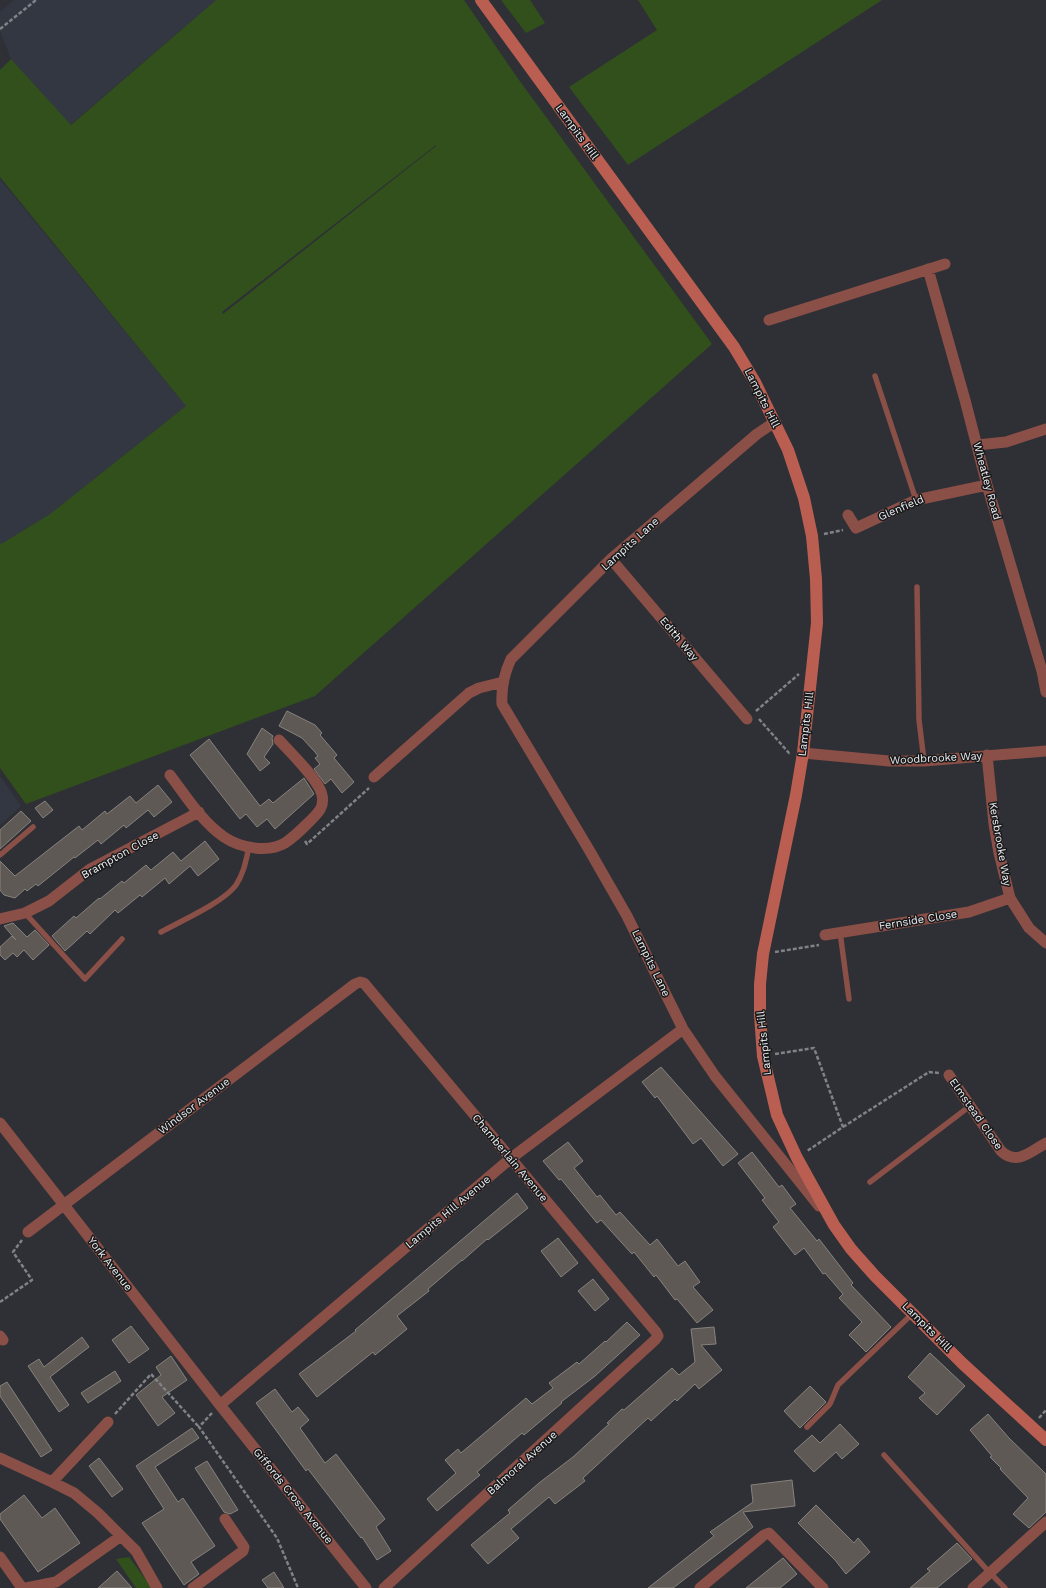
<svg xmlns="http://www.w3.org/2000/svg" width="1046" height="1588" viewBox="0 0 1046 1588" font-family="'Work Sans',sans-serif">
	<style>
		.built { fill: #333742 }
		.green { fill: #32501c; fill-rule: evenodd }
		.building { fill: #5e5955; stroke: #87827d }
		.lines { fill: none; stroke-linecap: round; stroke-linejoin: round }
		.path { stroke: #808286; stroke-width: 2.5; stroke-dasharray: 4 2; stroke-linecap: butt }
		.lane { stroke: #8a4f47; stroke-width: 5.5 }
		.street { stroke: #8a4f47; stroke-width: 11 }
		.secondary { stroke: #bb5e52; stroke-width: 12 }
		.labels { text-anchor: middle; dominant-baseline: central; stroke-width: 3; stroke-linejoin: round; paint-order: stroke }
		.street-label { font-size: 11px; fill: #eceef1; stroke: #17181a }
	</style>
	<rect width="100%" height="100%" fill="#2e3035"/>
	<path class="built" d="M14,0H216L70,125L11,59L0,31V12Z
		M0,179L186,406L50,514L1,544L0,542Z
		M0,776L21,806L0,825Z"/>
	<path class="green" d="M216,0H464L519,80L712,344L315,696L26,804L0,768V542L1,544L50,514L186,406L0,177V70L11,59L71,125ZM436,145V146L223,314L222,312Z
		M501,0H530L545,23L526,33Z
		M638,0H882L628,165L569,87L657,30Z
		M129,1557L149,1584L151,1588H136L116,1559Z"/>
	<path class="building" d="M287,711L315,725L322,733L320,735L337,755L334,758L354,782L342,793L331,779L325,784L314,769L320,764L315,758L318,756L315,752L302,738L279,726Z
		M262,728L273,736L272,738L273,744L264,757L270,763L260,771L247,754Z
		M209,739L260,806L269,799L273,803L304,778L314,794L275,829L267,819L257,827L246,814L240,819L190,755Z
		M158,785L172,802L154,817L148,810L126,828L124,825L101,844L98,840L75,858L74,857L38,886L36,884L27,891L25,889L15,898L4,895L0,890V861L15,876L79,826L82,830L105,811L107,814L130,796L136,803Z
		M45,801L53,810L43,818L35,808Z
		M21,811L31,821L0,849V830Z
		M205,841L219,859L198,876L190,866L169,884L165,878L142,897L140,895L118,913L115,910L90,934L87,931L65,951L52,936L74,916L76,918L99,898L100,899L122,881L124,883L146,865L151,870L173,852L181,861Z
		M13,923L27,937L35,930L49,945L33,960L24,950L17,957L13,953L5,960L0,955V947L12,936L16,940L4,926Z
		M661,1067L738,1154L723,1166L701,1138L693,1144L657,1096L655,1098L642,1082Z
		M568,1142L583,1161L574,1168L597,1197L600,1195L616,1215L620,1212L650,1245L657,1239L678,1266L685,1261L700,1282L693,1287L713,1310L697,1323L677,1299L675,1300L656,1275L654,1277L634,1252L632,1254L601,1220L597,1223L561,1179L559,1180L543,1161Z
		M752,1152L779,1187L782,1185L796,1204L790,1208L817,1241L819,1239L853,1283L851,1285L891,1327L866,1352L849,1335L862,1322L839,1298L843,1294L825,1273L823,1274L804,1248L795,1255L773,1227L779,1222L762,1200L765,1198L738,1163Z
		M517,1193L528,1208L488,1240L487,1239L462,1261V1260L428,1289L429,1291L397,1316L407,1329L375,1355L373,1352L317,1397L299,1374L356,1331L355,1330Z
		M558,1238L578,1263L561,1277L541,1251Z
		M593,1279L609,1299L595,1311L578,1291Z
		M627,1322L640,1335L595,1376L561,1402L562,1403L524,1435L522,1433L477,1472L480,1475L437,1511L427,1499L456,1473L445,1460L458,1449L461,1453L526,1398L532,1404L553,1388L549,1383L577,1362L579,1364L605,1341L606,1342Z
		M131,1326L149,1349L129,1363L112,1340Z
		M714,1327L716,1344L701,1345L722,1370L699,1389L695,1384L677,1401L675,1399L651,1421L648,1418L583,1478L585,1481L555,1504L549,1497L511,1529L519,1538L488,1564L471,1545L510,1513L508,1510L539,1483L573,1457L609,1424L607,1423L622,1409L624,1410L672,1368L679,1375L695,1362L691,1329Z
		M82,1337L89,1347L50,1377L69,1405L59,1412L28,1366L39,1359L44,1367Z
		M930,1353L965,1386L937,1415L919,1398L925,1393L908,1377Z
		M171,1356L187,1380L162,1397L175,1413L158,1426L136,1395L161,1375L156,1367Z
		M115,1371L121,1381L88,1403L81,1393Z
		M7,1382L52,1450L41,1457L0,1396V1386Z
		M810,1386L826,1402L800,1428L784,1411Z
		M275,1389L292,1412L298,1407L309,1420L300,1428L325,1463L336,1454L385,1519L376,1527L391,1551L377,1560L362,1537L361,1538L308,1469L306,1471L256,1403Z
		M988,1414L1009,1438L1046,1474V1512L1029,1528L1013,1514L1028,1498L1000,1469L1001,1468L990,1457L992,1456L970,1430Z
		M840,1424L859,1444L842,1459L836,1452L814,1472L794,1451L812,1435L820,1443Z
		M192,1428L199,1438L155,1467L178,1502L183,1498L215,1546L191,1562L199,1574L184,1585L142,1523L164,1509L136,1466Z
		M99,1458L123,1489L112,1497L89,1466Z
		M207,1461L238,1510L230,1514L224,1512L195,1468Z
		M792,1480L795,1506L743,1512L753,1527L673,1588H648L714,1536L710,1532L753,1502L751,1485Z
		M24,1495L42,1518L55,1508L80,1543L38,1572L0,1519V1514Z
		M816,1505L854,1543L858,1538L870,1552L846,1574L835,1560L798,1523Z
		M957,1543L972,1559L937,1588H910L930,1571L927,1569Z
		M783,1558L797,1574L780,1588H746Z
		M117,1571L132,1588H98Z
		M274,1572L284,1588H268L262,1580Z"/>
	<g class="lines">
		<path class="path" d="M0,29L36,0
			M824,534L843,530
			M756,711L799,674
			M759,719L789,753H791
			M305,841L307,844L369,788
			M775,952L819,945
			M775,1054L814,1048L843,1127L807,1151
			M843,1127L929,1072L939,1073
			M0,1302L32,1280L13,1252L22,1240
			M212,1413L199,1427L277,1538L298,1588
			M115,1414L151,1374L199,1427
			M1039,1418L1046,1410"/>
		<path class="lane" d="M875,376L916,500
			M917,587L919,720L924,761
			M0,855L33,827
			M25,913L85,979L122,939
			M161,932C181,921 224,902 236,885C244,873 246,860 249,847
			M840,932L849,999
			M870,1182L970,1106
			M807,1427L830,1404L838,1385L912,1314
			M884,1455L990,1573L1005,1588"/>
		<path class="street" d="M928,269L965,400L987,485L1042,671L1046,692
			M769,320L945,264
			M775,422L757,434L611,559L511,659C504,674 501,688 502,704L588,848L627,916L683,1029L715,1076L819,1206
			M977,445L1006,442L1046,429
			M848,515L856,528L916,500L987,485
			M611,559L747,719
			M803,753L889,761H924L1046,751
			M987,755L994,824L999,853L1010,898L1029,928L1046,943
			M170,775C186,796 202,822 224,837C240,848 268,853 285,843C294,837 301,830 308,823C317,814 325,808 322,795C319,780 290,752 279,740
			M374,777L469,693L479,688L503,682
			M0,919L25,913L49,901L90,869L199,812
			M825,935L969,912L1010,898
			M949,1075L1001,1151C1017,1166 1030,1152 1046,1143
			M0,1123L220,1405L366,1588
			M28,1232L355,984L360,982L364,983L656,1332L658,1336L655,1340L384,1588
			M0,1336L3,1340
			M220,1405L510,1159L683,1029
			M0,1458L52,1482L74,1493L98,1513L136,1551L157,1588
			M52,1482L108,1422
			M0,1557L22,1588
			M26,1588L56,1582L121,1536
			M193,1588L243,1551L244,1547L225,1519
			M700,1588L764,1535L769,1533L823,1588
			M973,1588L1046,1522"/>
		<path class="secondary" d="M481,0L734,347L755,382L788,450L804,498L812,536L816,579L817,623L803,753L796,795L763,954L760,984V1015L763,1056L777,1115L797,1158L834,1225L851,1249L875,1276L962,1363L1046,1440"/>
	</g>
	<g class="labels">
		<g class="street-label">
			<text transform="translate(577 132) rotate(54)">Lampits Hill</text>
			<text transform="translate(762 398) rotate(63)">Lampits Hill</text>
			<text transform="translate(987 481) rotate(75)">Wheatley Road</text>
			<text transform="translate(901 508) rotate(-23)">Glenfield</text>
			<text transform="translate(630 544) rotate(-42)">Lampits Lane</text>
			<text transform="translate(679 639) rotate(50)">Edith Way</text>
			<text transform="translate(806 724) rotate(-83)">Lampits Hill</text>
			<text transform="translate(936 758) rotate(-3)">Woodbrooke Way</text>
			<text transform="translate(1000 844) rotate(80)">Kersbrooke Way</text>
			<text transform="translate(120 855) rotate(-29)">Brampton Close</text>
			<text transform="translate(918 920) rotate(-9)">Fernside Close</text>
			<text transform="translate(651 963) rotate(64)">Lampits Lane</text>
			<text transform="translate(764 1043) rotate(-96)">Lampits Hill</text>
			<text transform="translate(194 1106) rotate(-37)">Windsor Avenue</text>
			<text transform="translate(976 1114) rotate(55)">Elmstead Close</text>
			<text transform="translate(510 1158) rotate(50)">Chamberlain Avenue</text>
			<text transform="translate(448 1212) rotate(-40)">Lampits Hill Avenue</text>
			<text transform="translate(110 1264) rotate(52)">York Avenue</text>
			<text transform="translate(927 1327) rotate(45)">Lampits Hill</text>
			<text transform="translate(522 1463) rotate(-42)">Balmoral Avenue</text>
			<text transform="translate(293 1496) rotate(51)">Giffords Cross Avenue</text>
		</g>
	</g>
</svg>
